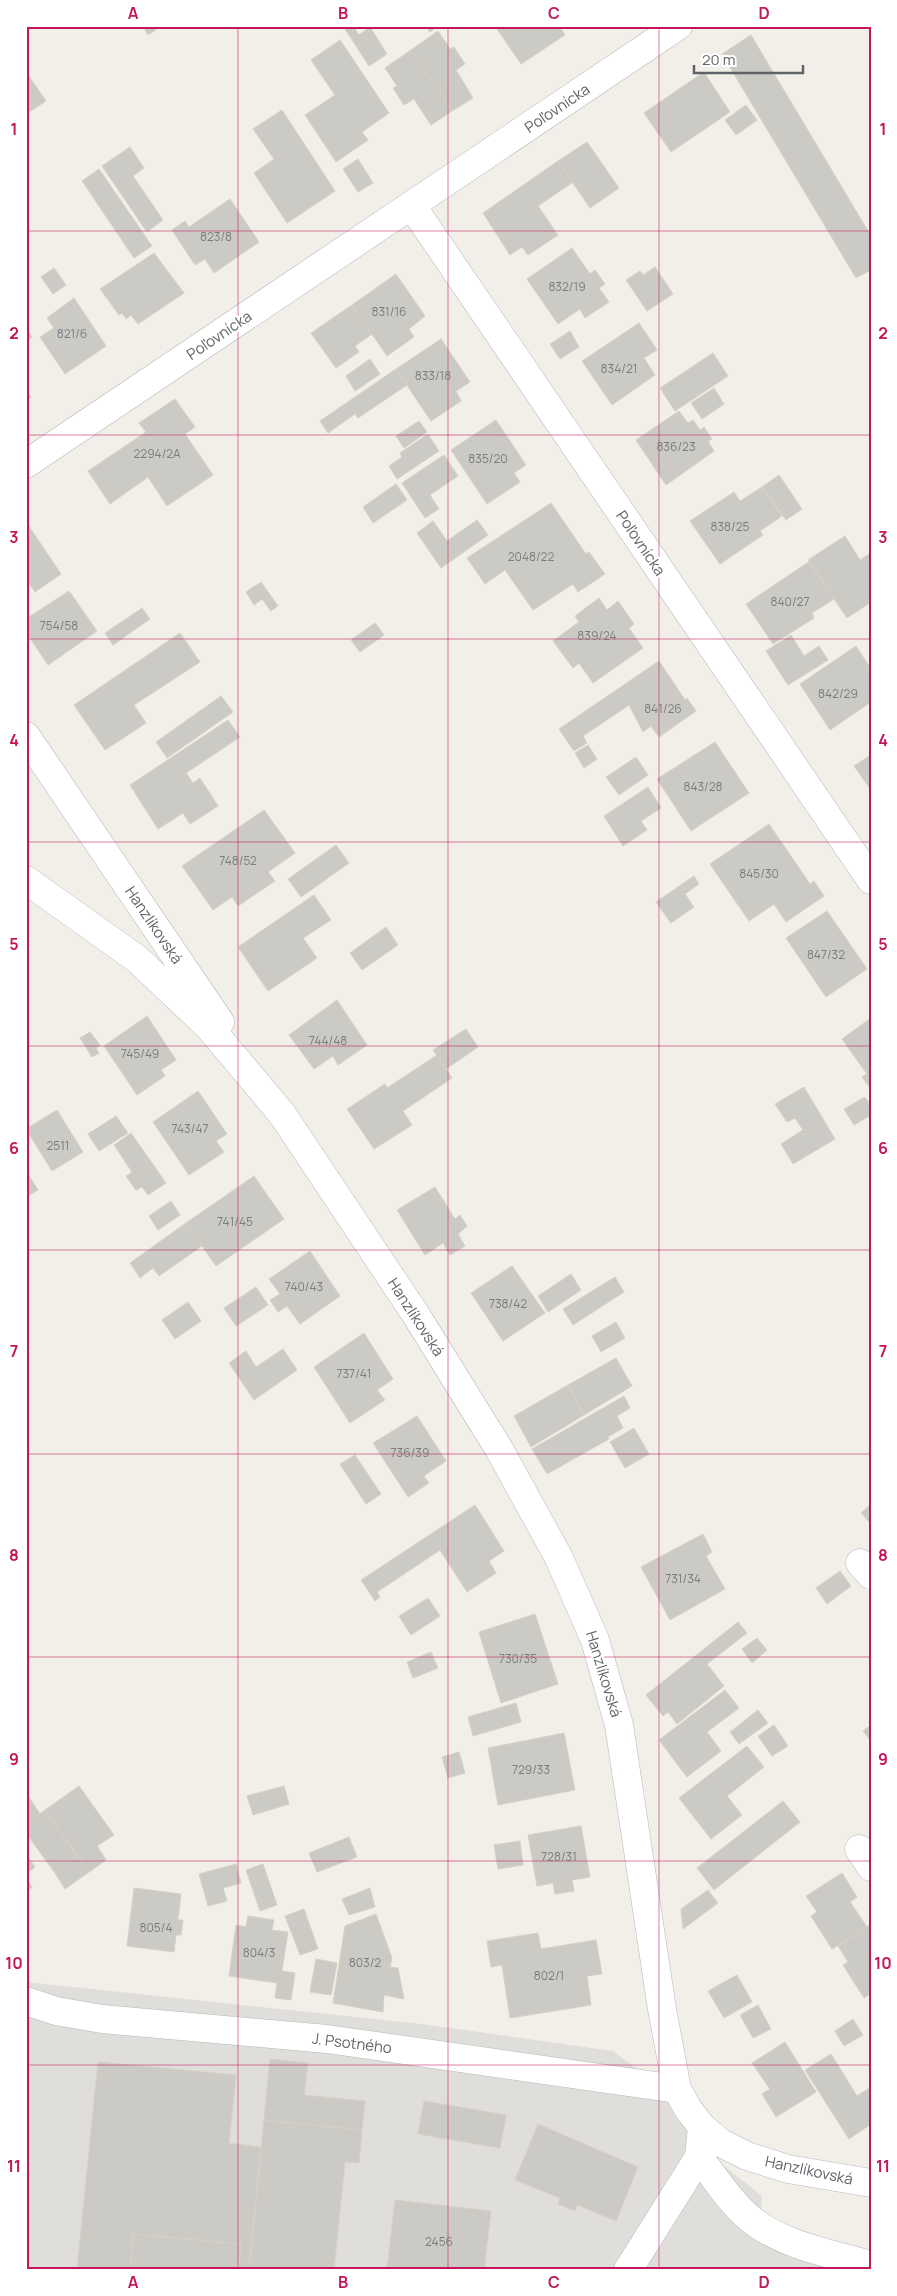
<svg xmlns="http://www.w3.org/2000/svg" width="897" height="2296" viewBox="0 0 897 2296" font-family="Manrope,sans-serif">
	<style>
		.industrial { fill: #e0deda }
		.building { fill: #cccac5; stroke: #d6d1c6 }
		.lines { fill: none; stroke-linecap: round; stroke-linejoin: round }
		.minor-casing { stroke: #b5b8bc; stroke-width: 29 }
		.minor { stroke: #fff; stroke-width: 28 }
		.grid { fill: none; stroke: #c2185b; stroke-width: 1; stroke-opacity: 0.55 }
		.labels { text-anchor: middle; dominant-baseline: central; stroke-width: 5; stroke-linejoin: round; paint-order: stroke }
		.number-label { font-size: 12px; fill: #7a7d7f }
		.street-label { font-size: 15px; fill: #5f6368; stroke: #fff }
		.neatline { fill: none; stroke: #c2185b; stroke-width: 2 }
		.grid-label { font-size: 16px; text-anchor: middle; font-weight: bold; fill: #c2185b }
	</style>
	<rect width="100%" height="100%" fill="#f1efe8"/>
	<path class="industrial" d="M26,1982L422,2024L613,2051L661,2087L705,2151L762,2196L761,2215L834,2242L871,2270H26Z"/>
	<path class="building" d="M143,26H161L148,35Z
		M349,26H353L359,35L370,27L387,54L369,66L345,29Z
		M426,26H438L430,32Z
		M495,26H559L565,35L521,64Z
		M438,31L450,49L454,47L465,64L456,70L473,98L452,111L411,50Z
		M751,35L871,236V270L856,278L722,54Z
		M340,40L389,113L362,132L368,140L336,162L305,115L335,95L311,60Z
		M411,50L452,111L431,125L414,99L404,105L393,88L397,86L385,68Z
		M26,72L46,101L26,114Z
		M704,72L730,112L671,152L644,113Z
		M746,105L757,120L736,135L725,120Z
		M282,110L335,191L287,223L254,173L274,159L253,129Z
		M587,142L619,188L590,208L558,161Z
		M130,147L144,168L133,176L163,220L147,232L102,166Z
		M358,159L373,183L358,192L343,169Z
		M558,161L573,182L538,206L558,235L528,255L522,247L510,255L483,213Z
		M99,169L152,246L134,258L82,181Z
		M230,199L259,242L214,273L205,259L195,265L172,230L185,221L189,227Z
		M572,248L590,274L595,270L605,284L599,288L609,302L585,318L580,309L558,324L527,279Z
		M154,253L184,293L138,324L131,315L126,319L122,313L119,315L100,289Z
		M655,267L673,294L647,311L626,280L640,271L643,275Z
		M54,268L66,285L53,294L41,277Z
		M396,274L425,316L409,329L414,337L387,356L352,305Z
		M74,298L106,346L65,374L40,337L54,328L47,318Z
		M352,305L372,334L355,346L359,352L336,368L311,333Z
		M639,323L657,350L644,358L655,375L612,405L582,361Z
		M26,328L32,337L26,341Z
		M570,331L579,347L560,359L550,344Z
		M441,339L470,382L456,391L461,401L431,421L396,369Z
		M713,353L728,376L675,411L660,388Z
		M370,359L380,374L355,391L346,376Z
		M396,369L407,385L358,418L355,414L328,433L320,421Z
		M714,388L724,404L702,419L691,403Z
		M26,390L31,397L26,400Z
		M175,399L195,427L185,434L213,475L167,506L148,477L110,504L88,471L146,432L139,423Z
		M679,411L688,423L693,420L700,430L704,427L712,439L708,441L714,451L666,485L636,440Z
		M496,420L526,465L514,473L520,482L487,504L451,450Z
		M419,421L427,432L404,448L396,436Z
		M428,434L439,451L397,479L389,466L402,457L400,453Z
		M444,455L458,476L430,495L439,509L425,518L402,483Z
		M779,475L802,509L786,520L762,487Z
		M396,484L407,500L373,523L363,507Z
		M762,487L782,516L760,531L763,535L720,564L690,521L734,492L740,501Z
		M551,503L586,554L589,552L605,574L578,592L573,584L533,610L505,570L485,584L467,558Z
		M477,520L488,535L441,568L417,533L433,521L447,541Z
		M28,525L61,574L35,592L26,579V526Z
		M845,536L860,560L871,553V602L847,618L808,560Z
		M810,561L834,599L812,613L814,618L773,644L746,604Z
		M261,582L278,606L271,611L262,599L254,605L246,592Z
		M69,591L97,631L48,665L26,632V619Z
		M599,598L607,610L618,601L634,624L629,628L643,648L593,683L579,663L573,668L553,641L579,622L575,616Z
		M142,608L150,619L113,645L105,633Z
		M375,623L384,635L360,652L351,640Z
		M180,633L200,662L134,705L146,723L105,750L74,705Z
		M791,635L804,656L819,646L828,660L788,685L766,651Z
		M856,646L871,669V702L830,730L800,684Z
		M659,661L685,700L687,698L696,711L659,737L651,726L643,732L629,705L583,736L587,743L574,751L559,729Z
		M221,696L233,712L167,758L156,742Z
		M228,720L240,737L186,773L193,783L200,778L218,806L190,824L183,813L158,829L130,785Z
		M715,742L749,793L691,831L657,779Z
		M588,745L597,759L584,768L575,753Z
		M871,755V790L854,766Z
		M636,757L648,775L619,795L606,777Z
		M648,787L661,808L641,821L647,830L623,846L604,816Z
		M264,810L295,853L268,872L275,881L238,906L232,897L213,910L182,866Z
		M769,824L810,884L814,881L824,896L786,922L774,904L749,921L710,864Z
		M336,845L349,863L301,897L288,879Z
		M694,876L699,884L685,894L694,907L671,923L656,902Z
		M314,895L331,920L303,938L317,958L268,991L238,947Z
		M827,911L867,969L826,997L786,938Z
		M386,927L398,945L362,970L350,953Z
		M337,1000L367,1045L338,1065L333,1056L314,1069L289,1035Z
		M147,1016L176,1060L161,1070L165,1076L137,1095L104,1046Z
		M871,1018V1089L862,1077L867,1074L842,1039Z
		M466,1029L478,1047L446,1069L433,1050Z
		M90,1032L100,1045L96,1048L99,1053L92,1057L80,1038Z
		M437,1055L452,1078L403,1111L412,1125L374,1149L347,1109L385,1084L387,1088Z
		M804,1087L835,1139L793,1164L781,1144L803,1130L795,1118L787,1122L775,1104Z
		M198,1091L227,1134L216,1141L224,1152L189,1175L153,1122Z
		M865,1097L871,1106V1115L854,1125L844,1109Z
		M57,1110L83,1152L52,1171L26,1129Z
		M116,1116L128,1133L99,1151L88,1134Z
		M131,1133L166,1183L148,1195L142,1187L136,1190L126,1176L132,1172L114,1145Z
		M26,1171L38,1190L26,1197Z
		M254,1176L284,1219L216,1266L186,1223Z
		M435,1187L455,1219L460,1215L467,1226L458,1234L465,1246L450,1255L443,1243L425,1255L397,1210Z
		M171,1201L180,1215L158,1230L149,1216Z
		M186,1223L202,1246L159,1276L153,1268L140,1278L130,1263Z
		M310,1251L340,1296L300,1324L287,1306L278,1312L270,1300L280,1294L269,1279Z
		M512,1266L545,1313L503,1341L471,1293Z
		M571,1274L581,1290L548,1312L538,1296Z
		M615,1277L624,1292L573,1325L563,1309Z
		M256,1287L268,1305L236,1326L224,1308Z
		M188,1302L201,1321L175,1339L162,1320Z
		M616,1322L625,1338L601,1352L592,1336Z
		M364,1333L393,1379L377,1390L385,1400L350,1423L314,1367Z
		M283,1349L297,1370L254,1400L229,1363L246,1351L256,1367Z
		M616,1358L632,1386L584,1415L568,1385Z
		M568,1385L584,1415L531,1447L514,1416Z
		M624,1396L630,1408L617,1416L623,1428L608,1437L609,1439L547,1474L532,1449Z
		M417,1416L446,1461L424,1476L429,1483L408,1497L373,1443Z
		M634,1428L649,1454L625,1468L610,1442Z
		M355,1455L381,1494L366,1504L340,1464Z
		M871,1504V1524L861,1513Z
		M475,1505L504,1551L489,1561L496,1573L467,1592L440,1550L377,1592L380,1597L375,1601L361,1580Z
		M703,1534L712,1552L706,1556L725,1589L670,1620L641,1567Z
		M840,1571L851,1586L827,1604L816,1588Z
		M428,1598L440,1616L411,1635L399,1616Z
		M535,1614L558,1684L501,1703L479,1632Z
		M738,1622L747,1633L707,1664L724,1686L677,1724L668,1712L663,1716L646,1695Z
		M757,1638L767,1650L752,1663L742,1649Z
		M431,1652L438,1668L413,1678L407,1662Z
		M725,1690L739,1708L707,1732L721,1751L687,1777L659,1740Z
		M516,1703L521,1722L473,1736L468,1717Z
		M758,1710L768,1723L739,1744L730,1732Z
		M774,1725L788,1746L772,1756L758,1736Z
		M871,1725V1741L863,1731Z
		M564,1733L575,1790L498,1805L488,1748Z
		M747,1746L764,1767L727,1796L742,1815L711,1839L679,1798Z
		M459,1752L465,1773L448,1778L442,1757Z
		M79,1786L114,1835L97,1846L106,1860L89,1872L45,1810Z
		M284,1786L289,1804L253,1815L247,1796Z
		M26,1793L40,1814L26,1824Z
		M783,1801L800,1822L714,1890L697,1868Z
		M45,1810L77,1856L55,1873L26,1833V1824Z
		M581,1826L590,1877L572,1880L574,1891L555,1894L553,1883L537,1886L528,1835Z
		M349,1837L357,1857L317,1872L309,1853Z
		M520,1841L523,1865L498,1869L494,1845Z
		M26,1855L35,1867L26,1874Z
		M77,1856L89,1872L65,1889L55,1873Z
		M236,1864L241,1883L223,1888L227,1901L208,1906L199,1874Z
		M263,1864L277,1905L260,1911L246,1870Z
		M842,1873L857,1897L850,1902L867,1927L832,1949L811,1916L817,1912L806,1896Z
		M26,1878L32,1887L26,1891Z
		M134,1888L181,1894L178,1920H183L181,1935H176L174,1952L127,1946Z
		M370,1888L375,1907L349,1915L342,1899Z
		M708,1890L718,1903L683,1929L681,1909Z
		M304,1909L318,1949L300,1955L285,1916Z
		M376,1914L392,1958L390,1967L398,1968L404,1999L384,1995L383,2012L333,2003L345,1926Z
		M248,1916L274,1920L272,1930L288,1932L282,1971L295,1973L291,2000L275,1998L277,1983L229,1976L236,1925L246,1927Z
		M871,1924V1993L864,1998L843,1965L848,1962L838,1946Z
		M538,1933L541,1949L596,1940L602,1974L587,1976L591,2005L510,2018L502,1965L491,1967L487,1941Z
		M316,1959L337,1963L331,1995L310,1992Z
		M737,1975L752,2002L724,2018L708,1991Z
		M758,2005L771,2029L753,2038L740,2015Z
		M853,2019L863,2035L844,2046L835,2031Z
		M785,2042L816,2092L776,2117L762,2094L770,2089L752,2063Z
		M831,2054L857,2096L871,2087V2124L849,2139L805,2070Z
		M270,2059L308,2063L304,2095L365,2101L362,2130L264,2120Z
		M98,2062L236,2075L229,2143L261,2147L249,2269L258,2270H239L241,2244L133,2234L130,2270H77Z
		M424,2101L506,2115L500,2148L418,2134Z
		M264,2120L362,2130L359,2163L345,2162L334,2270L249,2269Z
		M538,2124L638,2167L616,2221L577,2205L575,2211L558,2204L560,2198L515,2180Z
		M395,2200L491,2211L484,2270H387Z
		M133,2234L241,2244L239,2270H130Z"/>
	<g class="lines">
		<defs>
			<path id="minor" d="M412,206L871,880
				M26,464L678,26
				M26,736L220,1022
				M26,880L137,959L209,1027L282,1114L416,1315L499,1449L559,1558L595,1640L619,1725L662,2009L677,2089L688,2109L702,2127L721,2143L747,2156L788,2169L871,2183
				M860,1563L871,1575
				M859,1849L871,1867
				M26,2001L56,2011L102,2019L327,2039L677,2089
				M702,2127L699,2157C713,2175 729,2201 747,2216C777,2244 832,2254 871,2265
				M628,2270L699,2157"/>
		</defs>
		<use href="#minor" class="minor-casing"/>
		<use href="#minor" class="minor"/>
	</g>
	<path class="grid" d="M238,26V2270M448,26V2270M659,26V2270M26,231H871M26,435H871M26,639H871M26,842H871M26,1046H871M26,1250H871M26,1454H871M26,1657H871M26,1861H871M26,2065H871"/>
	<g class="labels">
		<g class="number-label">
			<text x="216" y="236">823/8</text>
			<text x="567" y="286">832/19</text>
			<text x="389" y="311">831/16</text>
			<text x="72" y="333">821/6</text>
			<text x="619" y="368">834/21</text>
			<text x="433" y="375">833/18</text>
			<text x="676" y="446">836/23</text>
			<text x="157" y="453">2294/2A</text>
			<text x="488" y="458">835/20</text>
			<text x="730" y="526">838/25</text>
			<text x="531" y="556">2048/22</text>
			<text x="790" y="601">840/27</text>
			<text x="59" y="625">754/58</text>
			<text x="597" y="635">839/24</text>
			<text x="838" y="693">842/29</text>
			<text x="663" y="708">841/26</text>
			<text x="703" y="786">843/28</text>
			<text x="238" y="860">748/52</text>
			<text x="759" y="873">845/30</text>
			<text x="826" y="954">847/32</text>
			<text x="328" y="1040">744/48</text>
			<text x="140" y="1053">745/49</text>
			<text x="190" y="1128">743/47</text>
			<text x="58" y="1145">2511</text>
			<text x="235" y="1221">741/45</text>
			<text x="304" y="1286">740/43</text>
			<text x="508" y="1303">738/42</text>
			<text x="354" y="1373">737/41</text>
			<text x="410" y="1452">736/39</text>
			<text x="683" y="1578">731/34</text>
			<text x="518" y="1658">730/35</text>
			<text x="531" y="1769">729/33</text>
			<text x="559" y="1856">728/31</text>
			<text x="156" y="1927">805/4</text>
			<text x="259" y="1952">804/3</text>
			<text x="365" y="1962">803/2</text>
			<text x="549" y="1975">802/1</text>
			<text x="439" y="2241">2456</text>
		</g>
		<g class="street-label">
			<text transform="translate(557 108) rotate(-34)">Poľovnícka</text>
			<text transform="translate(219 335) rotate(-34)">Poľovnícka</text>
			<text transform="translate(641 543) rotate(56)">Poľovnícka</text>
			<text transform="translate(154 925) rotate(56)">Hanzlíkovská</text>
			<text transform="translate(416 1317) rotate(57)">Hanzlíkovská</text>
			<text transform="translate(604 1674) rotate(73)">Hanzlíkovská</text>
			<text transform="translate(352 2043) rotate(7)">J. Psotného</text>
			<text transform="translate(809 2170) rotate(12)">Hanzlíkovská</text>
		</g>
	</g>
	<rect width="897" height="2296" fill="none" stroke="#ffffff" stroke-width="55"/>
	<path d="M694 65v8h109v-8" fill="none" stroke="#5f6368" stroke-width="2.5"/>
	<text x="702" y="65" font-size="15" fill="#5f6368" stroke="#ffffff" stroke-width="4" paint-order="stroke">20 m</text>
	<rect x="28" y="28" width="842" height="2240" class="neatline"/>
	<g class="grid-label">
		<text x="133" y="19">A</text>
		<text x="343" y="19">B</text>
		<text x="554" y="19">C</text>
		<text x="764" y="19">D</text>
		<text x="14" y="135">1</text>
		<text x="883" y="135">1</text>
		<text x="14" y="339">2</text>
		<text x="883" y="339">2</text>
		<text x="14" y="543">3</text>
		<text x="883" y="543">3</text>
		<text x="14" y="746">4</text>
		<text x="883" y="746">4</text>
		<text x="14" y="950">5</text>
		<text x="883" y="950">5</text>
		<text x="14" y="1154">6</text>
		<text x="883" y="1154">6</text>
		<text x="14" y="1357">7</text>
		<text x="883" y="1357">7</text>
		<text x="14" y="1561">8</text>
		<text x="883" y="1561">8</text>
		<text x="14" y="1765">9</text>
		<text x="883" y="1765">9</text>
		<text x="14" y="1969">10</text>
		<text x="883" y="1969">10</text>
		<text x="14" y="2172">11</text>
		<text x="883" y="2172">11</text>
		<text x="133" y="2288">A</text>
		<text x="343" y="2288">B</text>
		<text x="554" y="2288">C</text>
		<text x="764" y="2288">D</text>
	</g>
</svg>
